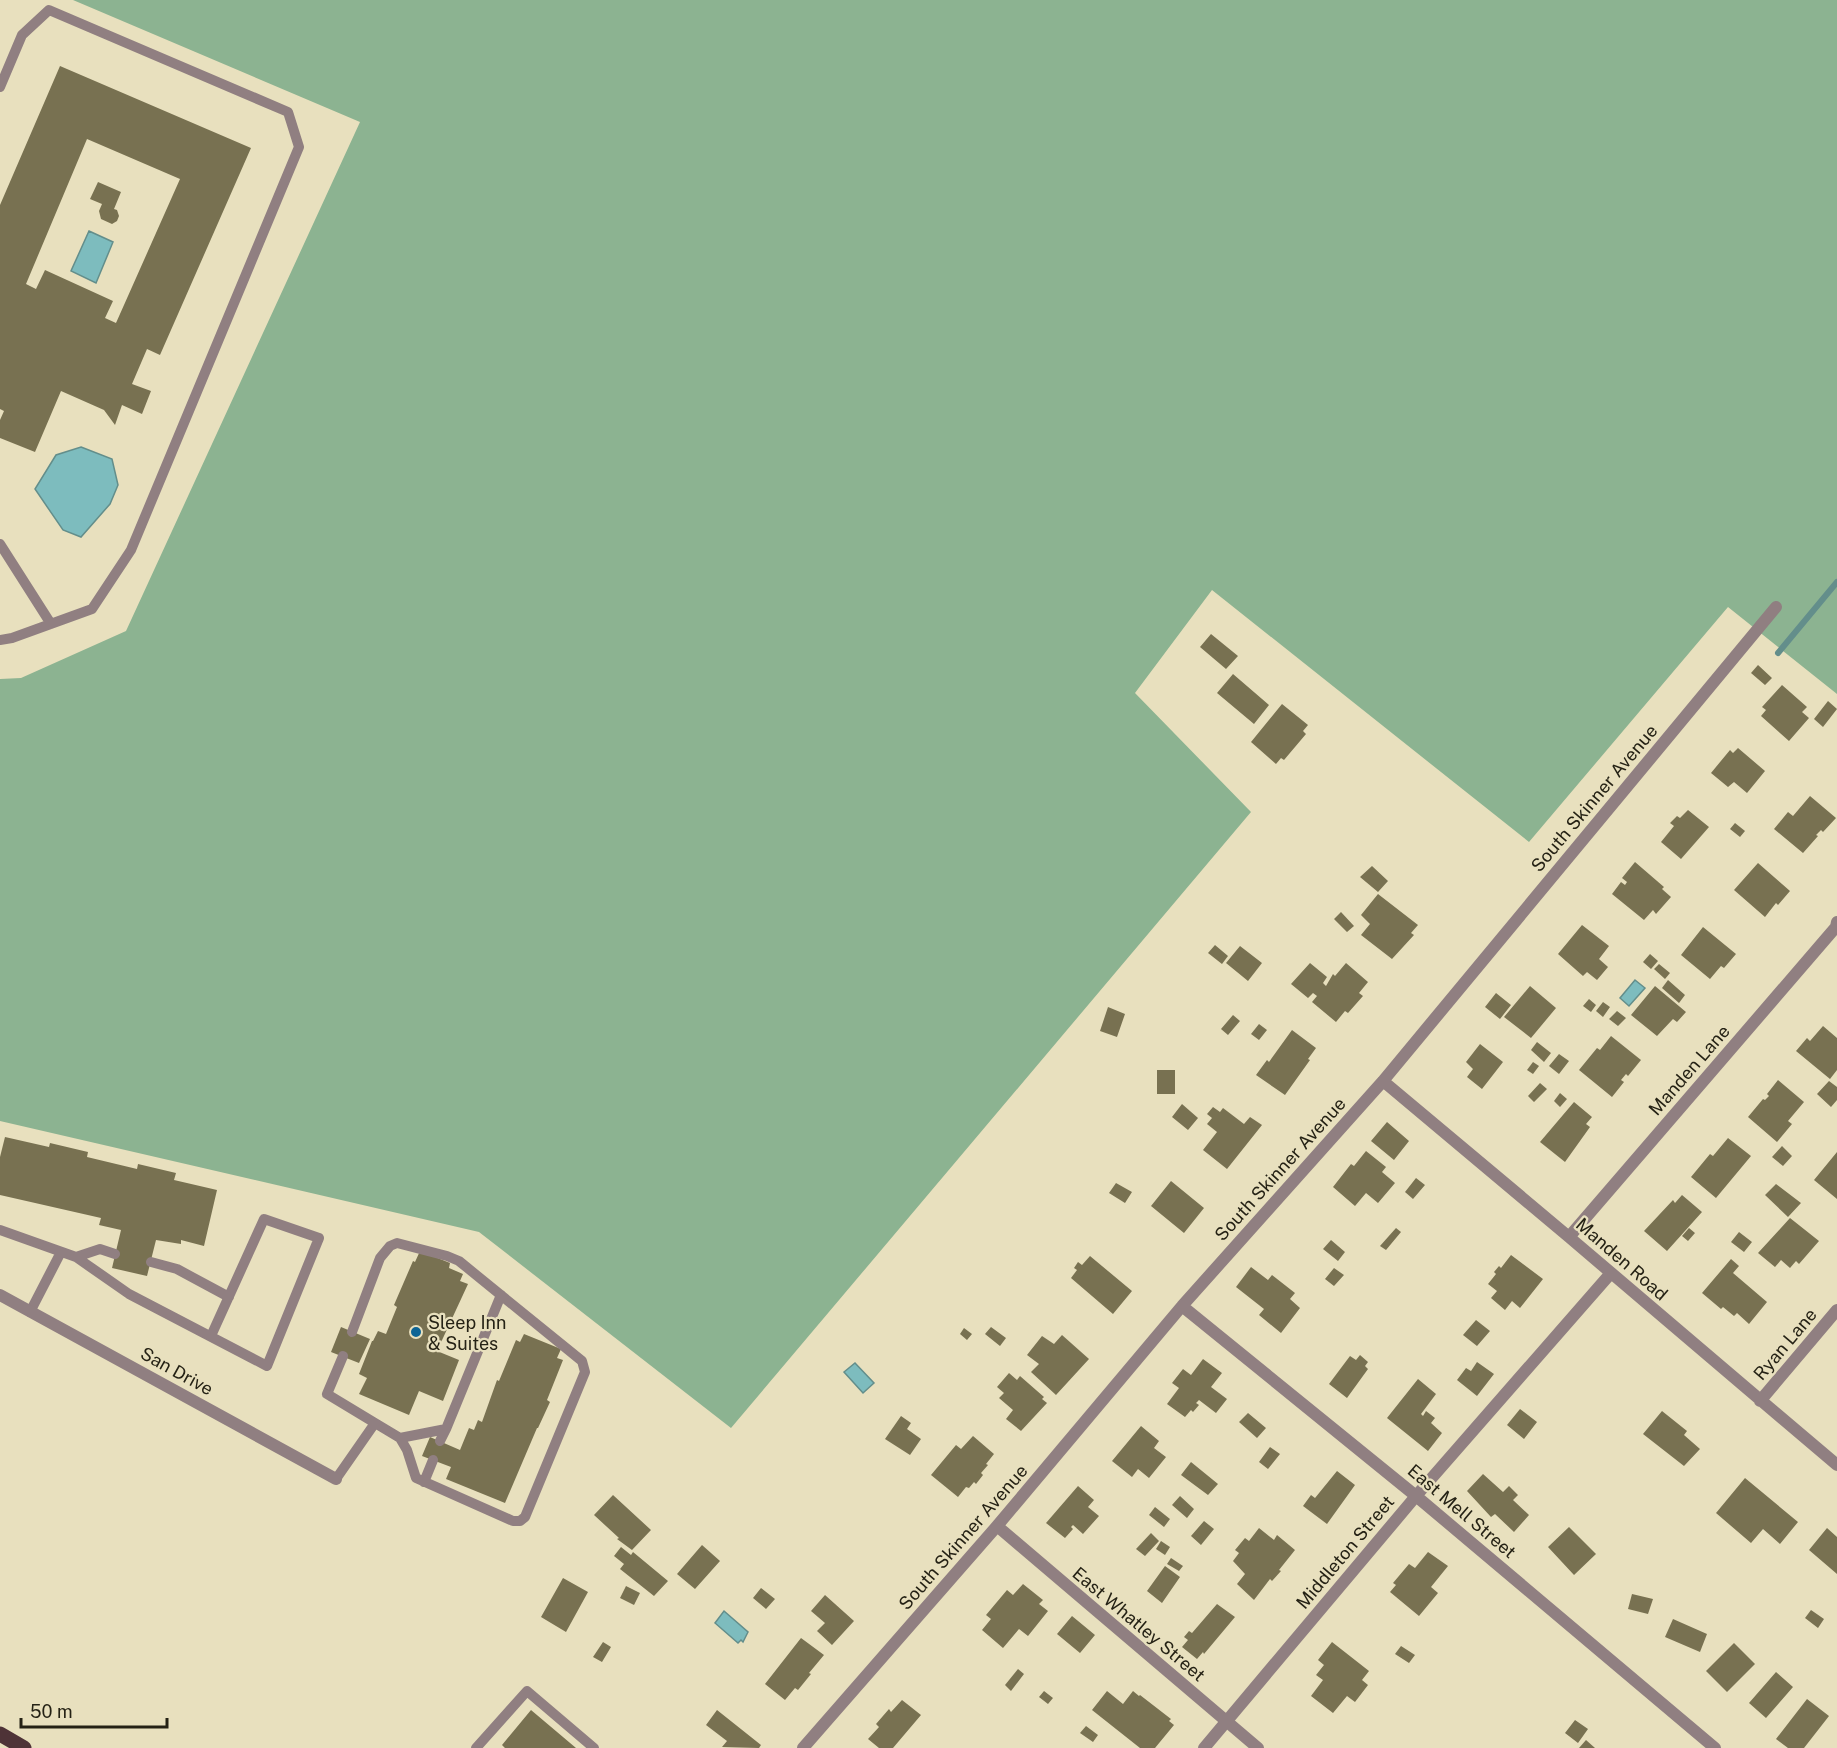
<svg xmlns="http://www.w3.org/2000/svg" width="1837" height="1748" viewBox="0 0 1837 1748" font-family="'Public Sans',sans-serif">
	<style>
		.forest { fill: #8cb391 }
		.water { fill: #7dbcbe; stroke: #638e8b; stroke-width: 1.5 }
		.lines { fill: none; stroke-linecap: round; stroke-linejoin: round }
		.stream { stroke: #638e8b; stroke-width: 6 }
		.building { fill: #787151; fill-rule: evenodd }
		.service { stroke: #907f81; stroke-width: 10 }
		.minor { stroke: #907f81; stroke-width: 12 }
		.primary { stroke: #4e3337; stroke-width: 15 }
		.poi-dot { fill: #0c6495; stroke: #e8e0be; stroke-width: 2 }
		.labels { text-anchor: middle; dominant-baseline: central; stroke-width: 4.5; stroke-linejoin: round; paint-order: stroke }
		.street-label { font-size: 18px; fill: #252215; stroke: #e8e0be }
		.poi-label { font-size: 18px; fill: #252215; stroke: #e8e0be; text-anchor: start }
	</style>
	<rect width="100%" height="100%" fill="#e8e0be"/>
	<path class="forest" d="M73,0H1837V694L1728,607L1529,842L1212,590L1135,693L1251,812L731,1428L479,1232L0,1121V679L21,678L126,631L360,122Z"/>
	<path class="water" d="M89,231L113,242L96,283L71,271Z
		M81,447L112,459L118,485L110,504L81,537L63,530L35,489L56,455Z
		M1635,980L1645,988L1629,1006L1620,998Z
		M855,1363L874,1383L863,1393L844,1372Z
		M724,1611L748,1632L743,1642L741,1640L738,1643L715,1623Z"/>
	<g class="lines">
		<path class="stream" d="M1778,653L1837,582"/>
	</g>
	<path class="building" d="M60,66L251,148L160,355L147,349L132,384L151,391L142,414L122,405L115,425L104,410L61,391L35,452L0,438V420L4,411L0,409V205ZM87,139L180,179L116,323L105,318L113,301L45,270L36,289L26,284Z
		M98,182L121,192L114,209L117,210L119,216L117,221L112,224L101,219L99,211L102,204L90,199Z
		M1211,634L1238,656L1226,669L1200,647Z
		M1758,665L1772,678L1765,685L1751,673Z
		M1233,674L1269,705L1254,724L1217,693Z
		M1782,685L1807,707L1802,712L1809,718L1789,741L1761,716L1766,710L1762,707Z
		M1828,701L1837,709L1823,727L1814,719Z
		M1282,704L1308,725L1303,731L1306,734L1284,760L1281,758L1276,764L1251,742Z
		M1738,748L1765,771L1747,793L1734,782L1728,787L1711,773L1730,750L1733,753Z
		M1810,796L1836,818L1823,832L1821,830L1816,835L1818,836L1803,853L1774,829L1788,812L1793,816Z
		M1688,810L1709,827L1681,859L1661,842L1674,826L1670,823L1677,816L1680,818Z
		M1735,823L1745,831L1740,837L1730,829Z
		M1635,862L1664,887L1662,889L1671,897L1656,914L1653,910L1644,920L1612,894L1621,882L1625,885L1627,882L1622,878Z
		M1758,863L1790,891L1778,905L1776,903L1765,917L1734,890Z
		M1372,866L1388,881L1378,892L1360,877Z
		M1378,894L1418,925L1411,933L1414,935L1392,959L1361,935L1370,924L1361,915Z
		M1341,912L1354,926L1347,932L1334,919Z
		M1582,925L1609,946L1599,959L1608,967L1597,980L1587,972L1583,976L1558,954Z
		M1703,927L1736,954L1724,968L1721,966L1710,979L1681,955Z
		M1215,945L1228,956L1222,964L1208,953Z
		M1240,946L1262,963L1248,981L1226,963Z
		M1650,954L1658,961L1651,969L1643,962Z
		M1310,963L1327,977L1323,983L1326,986L1333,974L1335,976L1346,963L1368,982L1359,993L1363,996L1348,1013L1345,1011L1336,1022L1312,1002L1317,996L1313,993L1308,998L1291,984Z
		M1659,964L1670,973L1665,979L1654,969Z
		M1668,980L1685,995L1679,1003L1662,988Z
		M1530,986L1556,1008L1531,1038L1504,1017Z
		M1655,986L1686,1012L1677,1022L1673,1019L1657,1036L1631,1015Z
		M1496,993L1511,1005L1500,1019L1485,1007Z
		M1589,999L1596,1005L1591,1012L1583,1006Z
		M1603,1002L1610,1007L1603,1017L1596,1011Z
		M1108,1007L1125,1014L1117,1037L1100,1031Z
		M1617,1011L1626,1018L1618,1026L1609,1019Z
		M1233,1015L1240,1021L1228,1035L1221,1029Z
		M1259,1024L1267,1030L1259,1040L1251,1034Z
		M1823,1026L1837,1038V1070L1830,1079L1796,1051L1807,1038L1810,1041Z
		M1292,1030L1316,1048L1308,1059L1310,1060L1285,1095L1256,1075L1267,1060L1269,1062Z
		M1611,1036L1641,1060L1628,1076L1626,1074L1621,1080L1624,1082L1612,1097L1579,1070L1597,1048L1600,1050Z
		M1537,1042L1551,1053L1544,1062L1531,1050Z
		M1480,1044L1503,1062L1482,1089L1467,1077L1473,1069L1466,1062Z
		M1559,1054L1569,1061L1559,1074L1549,1066Z
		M1533,1062L1539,1066L1533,1074L1527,1070Z
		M1157,1070H1175V1094H1157Z
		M1778,1080L1804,1102L1788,1121L1792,1124L1777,1142L1748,1117L1763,1099L1765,1100L1769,1096L1767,1094Z
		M1829,1081L1837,1087V1100L1831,1107L1817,1094Z
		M1540,1083L1547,1089L1534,1102L1528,1096Z
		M1560,1093L1567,1099L1560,1107L1554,1101Z
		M1574,1102L1592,1117L1586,1124L1590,1127L1565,1162L1540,1142Z
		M1182,1104L1198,1118L1188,1130L1172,1117Z
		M1213,1107L1220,1112L1223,1108L1244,1124L1250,1117L1262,1125L1227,1169L1203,1150L1217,1132L1207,1124L1212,1118L1207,1114Z
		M1387,1122L1409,1141L1394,1160L1371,1141Z
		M5,1137L49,1147L50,1143L88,1152L87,1157L137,1169L138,1164L176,1173L174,1180L217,1190L204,1246L181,1240V1244L156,1240L147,1276L112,1268L121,1230L99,1225L101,1218L0,1195V1157Z
		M1728,1138L1751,1156L1716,1198L1691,1177L1710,1154L1713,1156Z
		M1782,1146L1792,1156L1783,1166L1772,1157Z
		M1366,1151L1386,1167L1382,1172L1395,1183L1378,1203L1366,1193L1355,1206L1333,1187L1351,1164L1354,1166Z
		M1837,1152V1199L1814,1180Z
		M1416,1178L1425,1185L1413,1199L1405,1192Z
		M1171,1181L1204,1208L1184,1233L1151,1206Z
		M1116,1183L1132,1192L1125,1203L1109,1193Z
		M1776,1184L1801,1203L1788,1217L1765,1195Z
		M1682,1195L1702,1212L1667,1251L1644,1231L1673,1200L1675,1203Z
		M1790,1218L1819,1241L1799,1264L1796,1261L1790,1268L1781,1260L1775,1267L1758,1253Z
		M1396,1228L1401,1232L1386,1250L1380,1246Z
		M1689,1228L1695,1233L1688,1241L1682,1236Z
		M1739,1232L1752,1242L1744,1252L1731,1242Z
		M1331,1240L1345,1252L1338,1261L1323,1249Z
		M420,1251L450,1263L449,1268L463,1274L460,1281L468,1284L437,1351L459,1360L443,1401L419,1391L409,1415L359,1394L367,1378L359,1374L372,1341H373L378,1331L386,1334L397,1307L394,1305L413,1261L415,1262Z
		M1511,1255L1543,1279L1520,1308L1512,1301L1505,1310L1491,1298L1497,1291L1488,1284L1496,1274L1494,1272L1499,1266L1501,1268Z
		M1090,1256L1132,1291L1113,1314L1071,1278L1077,1270L1074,1268L1078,1262L1082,1265Z
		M1731,1259L1739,1266L1733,1273L1767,1302L1749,1324L1737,1313L1734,1316L1723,1307L1721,1309L1702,1293Z
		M1251,1267L1268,1280L1272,1275L1295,1293L1290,1299L1300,1308L1281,1333L1259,1315L1264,1309L1236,1287Z
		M1334,1268L1344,1275L1334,1286L1325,1279Z
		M1476,1320L1490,1331L1477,1346L1463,1335Z
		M341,1327L370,1339L359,1363L331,1352Z
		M991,1327L1006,1338L1000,1346L985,1334Z
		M964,1328L972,1334L967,1340L960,1334Z
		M524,1334L561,1349L557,1358L563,1360L547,1400L550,1402L538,1428H537L505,1503L446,1479L451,1467L422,1456L430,1437L460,1450L469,1428L474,1430L478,1420L482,1422L497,1380L499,1381L516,1340L520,1342Z
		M1062,1335L1089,1359L1056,1395L1031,1372L1039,1364L1027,1355L1042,1336L1054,1344Z
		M1360,1355L1368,1362L1365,1366L1368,1369L1347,1398L1329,1384L1350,1356L1356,1360Z
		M1203,1359L1222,1373L1211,1387L1227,1399L1216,1413L1199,1400L1196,1403L1199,1405L1193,1412L1191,1410L1185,1417L1167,1404L1179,1388L1172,1383L1183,1369L1191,1375Z
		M1477,1362L1494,1374L1477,1396L1457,1380L1466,1368L1471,1371Z
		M1009,1373L1017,1380L1020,1376L1044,1397L1042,1399L1047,1403L1021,1431L1006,1419L1013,1410L999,1398L1004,1393L997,1387Z
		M1418,1379L1436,1394L1421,1414L1423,1416L1426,1411L1435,1418L1431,1423L1442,1433L1428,1451L1387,1418Z
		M1520,1409L1537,1422L1524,1439L1507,1425Z
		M1662,1411L1687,1431L1684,1435L1700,1449L1684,1466L1643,1434Z
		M1248,1413L1266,1428L1257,1438L1239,1422Z
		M901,1416L911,1423L907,1429L921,1439L910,1455L885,1439Z
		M1141,1426L1159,1441L1154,1448L1166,1457L1149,1478L1138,1469L1132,1477L1112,1461Z
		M973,1436L994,1454L986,1464L988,1465L981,1473L983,1475L976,1484L974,1482L969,1488L966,1487L958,1497L931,1475L956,1445L961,1449Z
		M1270,1447L1280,1454L1268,1469L1259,1462Z
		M1191,1462L1218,1484L1208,1495L1181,1475Z
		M1337,1471L1355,1485L1327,1524L1303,1506L1311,1495L1315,1498Z
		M1483,1474L1503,1492L1509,1486L1518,1495L1513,1500L1529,1515L1514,1532L1495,1514L1491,1517L1467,1491Z
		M1745,1478L1798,1522L1780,1544L1763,1529L1751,1543L1716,1513Z
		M1078,1486L1094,1500L1088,1507L1099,1516L1083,1534L1073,1525L1071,1527L1073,1529L1065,1538L1046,1523Z
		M613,1495L651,1530L632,1550L617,1539L619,1538L594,1515Z
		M1180,1496L1194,1509L1187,1518L1172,1505Z
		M1155,1507L1170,1519L1164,1527L1149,1515Z
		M1204,1521L1214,1529L1201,1545L1191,1536Z
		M1569,1527L1596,1554L1574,1575L1548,1547Z
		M1259,1528L1274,1540L1277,1535L1295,1550L1279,1570L1281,1571L1272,1581L1270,1579L1254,1600L1237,1584L1245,1574L1233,1561L1239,1553L1235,1550L1245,1538L1249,1541Z
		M1827,1528L1837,1537V1574L1809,1550Z
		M1151,1533L1159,1541L1145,1556L1136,1549Z
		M1161,1541L1170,1547L1165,1555L1156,1549Z
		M702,1545L720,1561L695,1589L677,1574Z
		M621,1547L631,1555L633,1552L668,1581L654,1596L620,1569L624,1564L614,1556Z
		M1428,1552L1448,1566L1431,1587L1438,1593L1419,1616L1390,1592L1396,1585L1393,1583L1409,1564L1415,1568Z
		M1171,1558L1183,1566L1179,1571L1167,1564Z
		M1165,1566L1180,1577L1162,1603L1147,1591Z
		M563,1578L588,1592L566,1632L541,1617Z
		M1023,1584L1043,1600L1039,1604L1048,1611L1028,1636L1019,1629L1003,1648L982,1630L991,1619L986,1615L1007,1590L1013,1595Z
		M626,1586L640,1593L634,1605L620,1598Z
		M761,1588L775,1599L766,1609L753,1598Z
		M1632,1594L1653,1599L1648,1614L1628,1609Z
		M825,1595L854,1621L832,1645L817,1631L825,1623L811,1611Z
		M1217,1604L1235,1617L1204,1654L1203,1652L1197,1659L1182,1647L1188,1640L1184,1637L1189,1631L1192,1633Z
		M1811,1610L1824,1619L1818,1628L1805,1618Z
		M1072,1616L1095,1635L1080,1653L1057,1634Z
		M1673,1619L1707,1634L1700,1652L1665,1637Z
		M801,1638L824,1655L809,1673L811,1674L798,1690L795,1688L785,1700L765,1684Z
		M603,1642L611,1647L602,1662L593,1657Z
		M1332,1642L1369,1671L1362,1680L1368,1685L1355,1702L1347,1696L1333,1713L1311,1696L1323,1680L1316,1675L1324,1665L1318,1660Z
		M1734,1643L1755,1664L1727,1692L1706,1671Z
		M1401,1646L1415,1655L1409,1663L1395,1654Z
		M1018,1669L1024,1674L1011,1691L1005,1685Z
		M1776,1672L1793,1687L1766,1718L1749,1703Z
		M1044,1691L1053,1698L1048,1704L1039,1697Z
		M1107,1691L1123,1704L1133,1691L1139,1696L1140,1695L1171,1719L1169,1721L1174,1725L1155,1748H1140L1092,1710Z
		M1807,1699L1829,1716L1804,1748H1788L1776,1739Z
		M902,1700L921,1715L893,1748H879L868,1739L879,1727L876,1724L889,1709L891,1712Z
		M531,1710L576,1748H505L502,1745Z
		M717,1710L761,1745L759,1748L722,1747L727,1741L706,1725Z
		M1575,1720L1588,1729L1578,1743L1565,1733Z
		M1086,1726L1098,1735L1093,1742L1080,1733Z
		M1586,1740L1595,1748H1579Z"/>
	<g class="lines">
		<path class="service" d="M0,87L22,35L49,10L288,112L299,147L131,550L92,609L12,638L0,640
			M0,544L51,624
			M0,1230L76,1257L129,1294L267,1366L319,1238L264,1219L211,1336
			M76,1257L100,1249L115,1254
			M151,1262L177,1269L229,1297
			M30,1312L61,1252
			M343,1356L327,1394L375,1423
			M400,1438L446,1429L501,1295
			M440,1441L446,1429
			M336,1479L375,1423L400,1438L407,1450L416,1478L513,1521H520L525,1517L585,1372L582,1361L459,1261L447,1256L397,1243L390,1246L380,1258L352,1332
			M424,1482L433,1460
			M476,1748L527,1691L594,1748"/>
		<path class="minor" d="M1383,1081L1569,1237L1837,1465
			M1569,1237L1836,927L1837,922
			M0,1295L336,1479
			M1182,1306L1416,1496L1715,1748
			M1760,1401L1837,1310
			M997,1526L1258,1748
			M803,1748L997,1526L1182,1306L1383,1081L1776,607
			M1204,1748L1416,1496L1611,1273"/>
		<path class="primary" d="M0,1734L24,1748"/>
	</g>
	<circle class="poi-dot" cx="416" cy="1332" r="6"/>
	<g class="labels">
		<g class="street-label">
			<text transform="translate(1594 798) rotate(-50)">South Skinner Avenue</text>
			<text transform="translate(1689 1070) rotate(-49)">Manden Lane</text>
			<text transform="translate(1280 1169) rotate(-48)">South Skinner Avenue</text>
			<text transform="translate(1622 1259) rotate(41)">Manden Road</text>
			<text transform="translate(1785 1344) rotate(-50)">Ryan Lane</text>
			<text transform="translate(177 1371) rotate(29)">San Drive</text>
			<text transform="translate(1462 1511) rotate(40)">East Mell Street</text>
			<text transform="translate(963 1537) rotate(-49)">South Skinner Avenue</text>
			<text transform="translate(1345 1552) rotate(-50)">Middleton Street</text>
			<text transform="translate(1139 1624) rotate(40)">East Whatley Street</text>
		</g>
		<g class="poi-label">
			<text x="428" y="1322">Sleep Inn<tspan x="428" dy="21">&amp; Suites</tspan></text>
		</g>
	</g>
	<path d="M21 1718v9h146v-9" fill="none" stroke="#252215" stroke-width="3"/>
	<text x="30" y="1718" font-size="18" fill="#252215" stroke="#e8e0be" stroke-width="4.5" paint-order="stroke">50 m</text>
</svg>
